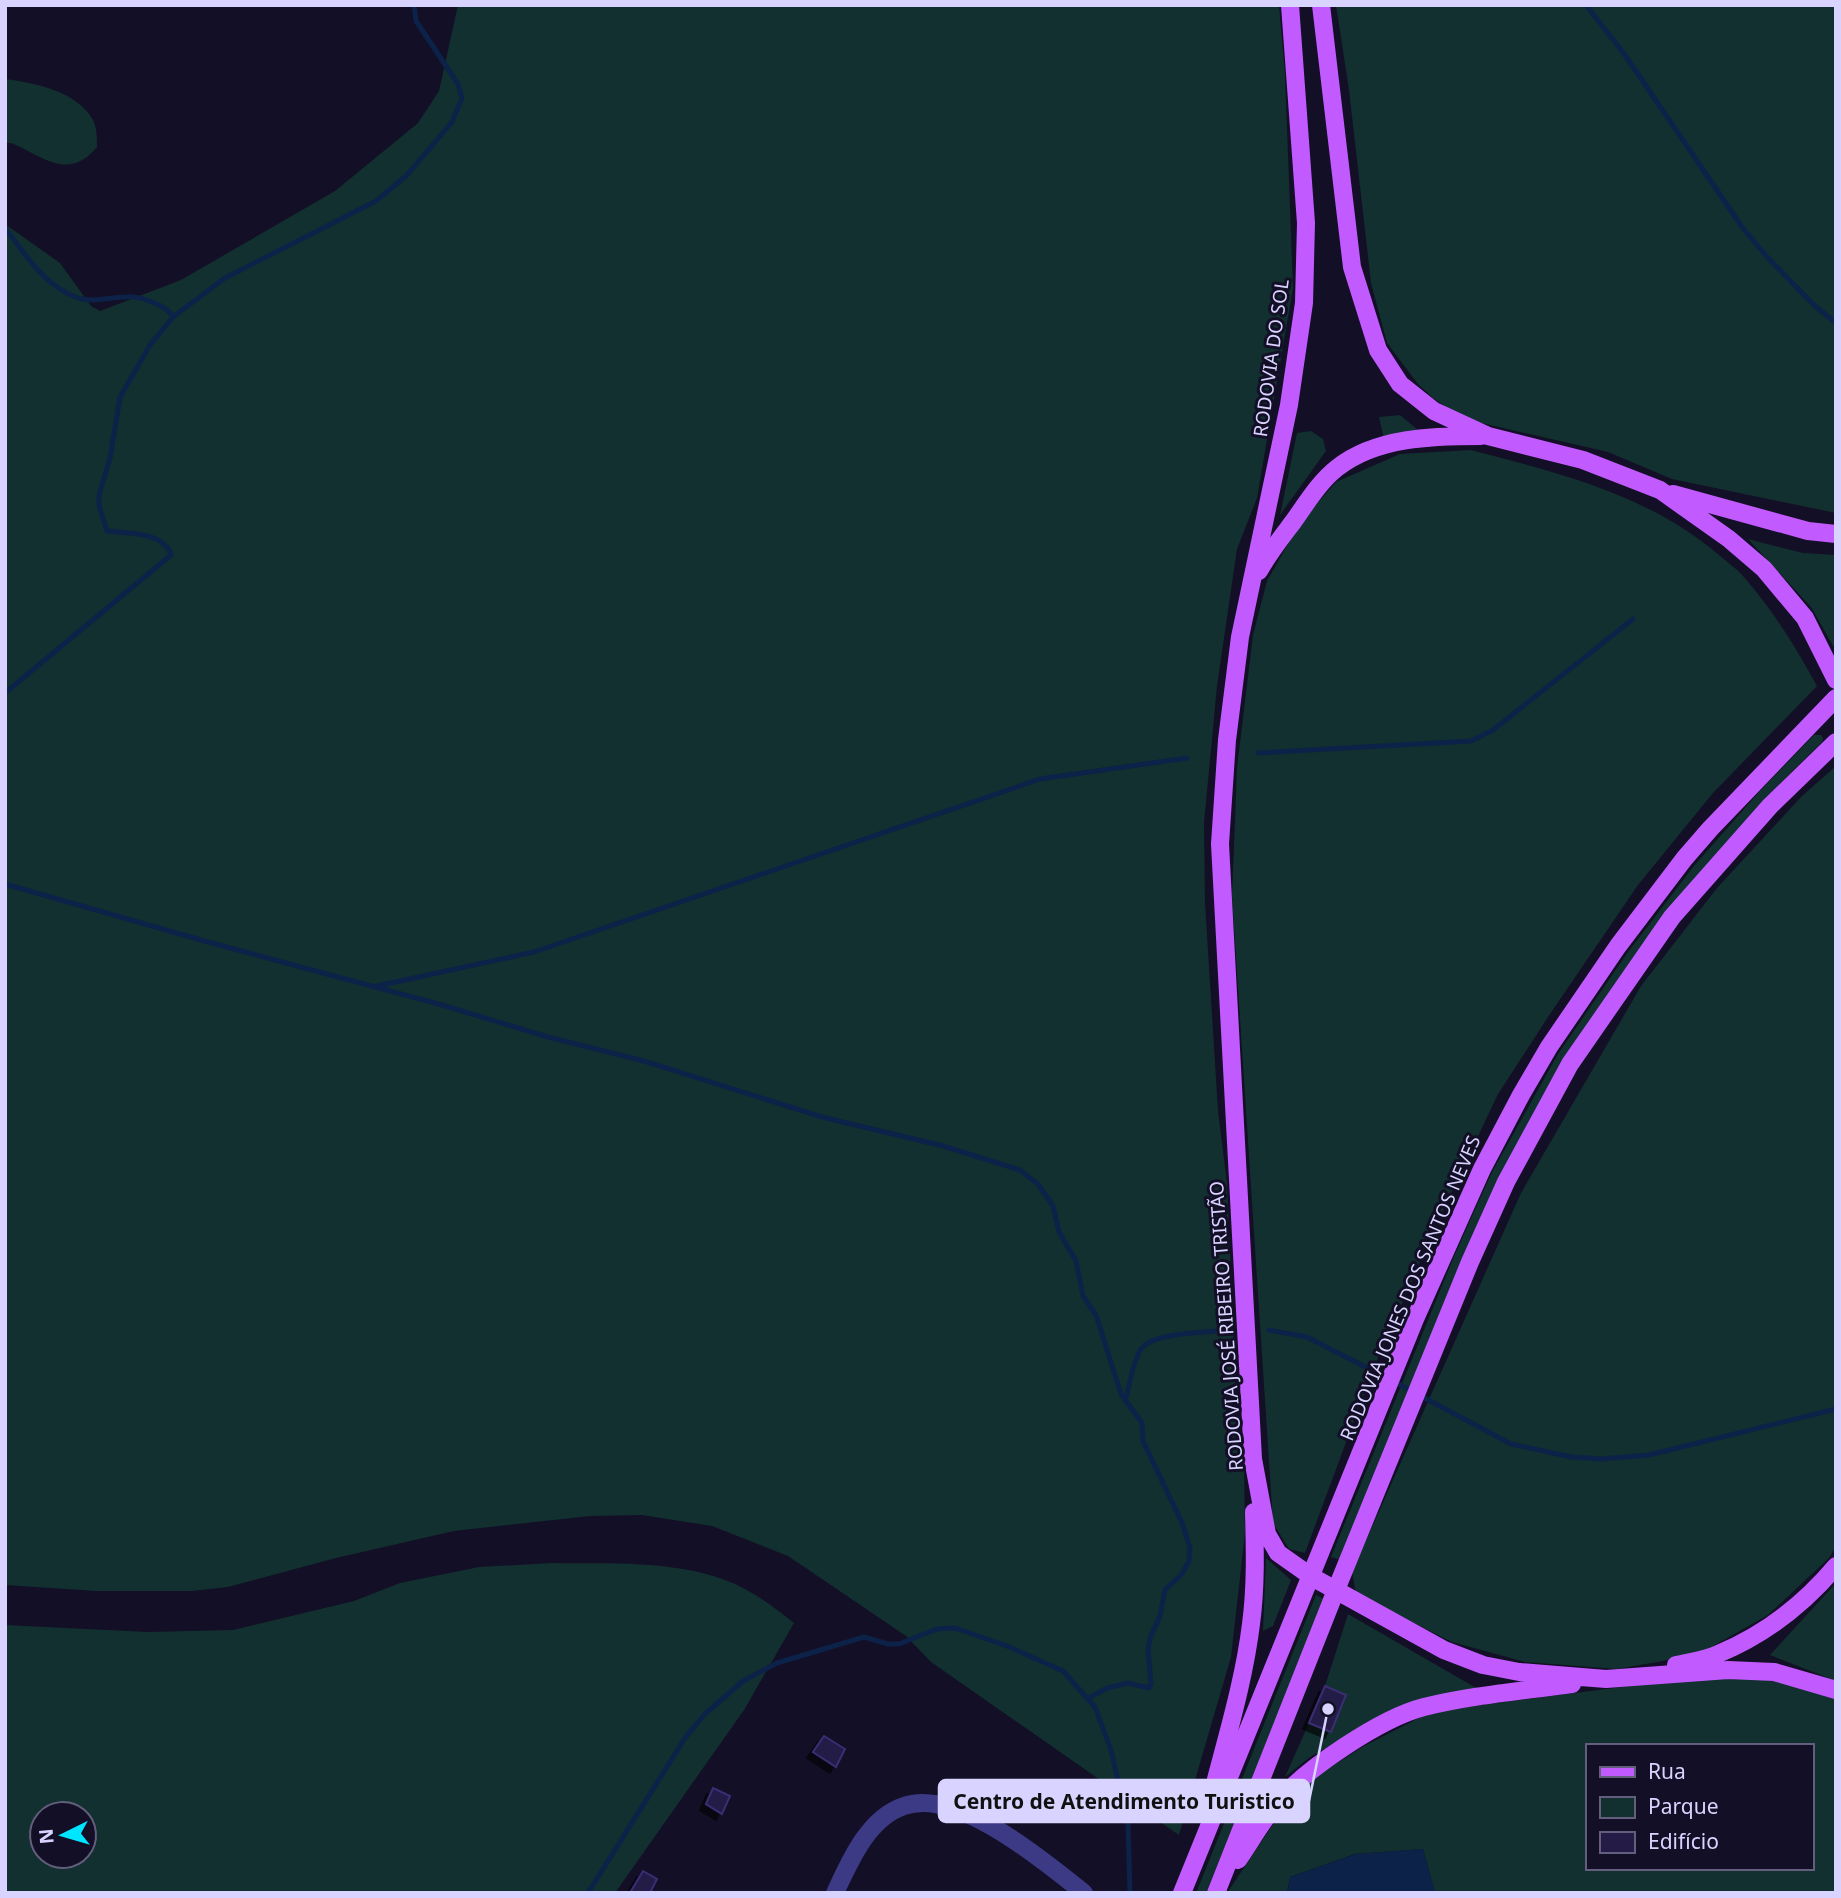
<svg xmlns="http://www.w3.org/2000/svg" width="1841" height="1898" viewBox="0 0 1841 1898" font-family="'Noto Sans',sans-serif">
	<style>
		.green { fill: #12302f; fill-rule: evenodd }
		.water { fill: #0c2248 }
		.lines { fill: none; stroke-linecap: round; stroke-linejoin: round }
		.stream { stroke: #0c2248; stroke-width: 5 }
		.building { fill: #241b47; stroke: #3b2d73; stroke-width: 2; filter: url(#shadow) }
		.minor { stroke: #3d3a85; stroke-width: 18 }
		.major { stroke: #c25bff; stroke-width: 18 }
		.labels { text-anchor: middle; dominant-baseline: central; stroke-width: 6; stroke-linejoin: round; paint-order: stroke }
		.street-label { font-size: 19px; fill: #d9d4ff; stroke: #130f26 }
		.leader { fill: none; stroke: #d9d4ff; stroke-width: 2.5 }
		.callout-dot { fill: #d9d4ff; stroke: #130f26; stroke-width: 2.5 }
		.callout { fill: #d9d4ff; stroke: #d9d4ff; stroke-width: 2.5 }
		.callout-label { font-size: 21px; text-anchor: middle; font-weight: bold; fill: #111 }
	</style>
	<defs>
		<filter id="shadow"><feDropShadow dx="-6" dy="6" stdDeviation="0" flood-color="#0009"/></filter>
	</defs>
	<rect width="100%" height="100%" fill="#130f26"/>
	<path class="green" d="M458,5H1279L1285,74L1293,288L1257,498L1237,549L1217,686L1204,823L1205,903L1218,1111L1227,1183L1236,1392L1244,1466L1245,1533L1231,1657L1179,1835L931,1662L906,1636L788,1556L712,1526L642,1515L590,1516L454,1531L336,1558L228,1587L192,1591H97L5,1585V224L60,263L91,306L100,311L181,280L335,191L418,123L439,91Z
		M1336,5H1836V513L1672,479L1608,452L1464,419L1433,398L1418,384L1387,343L1371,283L1349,90Z
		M5,79C35,83 77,91 93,120C97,128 97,138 97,147C68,182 43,156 11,143H5Z
		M1400,415L1429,439L1386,448L1379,417Z
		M1311,431L1323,439L1326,451L1280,515L1297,433Z
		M1471,450C1560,473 1647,494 1719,555C1727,562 1736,568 1743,576C1773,610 1795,646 1817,686L1713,793L1638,885L1550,1014L1498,1094L1438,1221L1372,1372L1305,1553L1289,1549L1273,1523L1232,896L1237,768L1253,635L1267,581L1300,523L1336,482L1400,454Z
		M1748,539L1803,553L1836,555V651L1811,607Z
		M1814,735H1821L1823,738L1822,742L1765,798L1699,873L1635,956L1566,1061L1341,1560L1331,1557L1455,1254L1492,1172L1558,1054L1628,952L1693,867L1759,792Z
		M1836,766V1546L1829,1558L1768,1615L1697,1655L1617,1669L1525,1662L1452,1642L1356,1594L1352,1572L1521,1193L1641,986L1717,888L1802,796Z
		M1266,1558L1291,1580L1273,1626L1263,1631Z
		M552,1563C609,1564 671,1560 725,1580C750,1589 774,1607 794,1623L744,1710L615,1893H5V1625L148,1632L233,1630L354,1601L400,1583L479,1567ZM42,1814H84V1856H42Z
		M1836,1583V1681L1770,1655Z
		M1316,1595L1324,1599L1206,1893H1196Z
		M1348,1614L1478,1689L1409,1703L1310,1757L1285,1777L1309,1723L1331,1732L1346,1696L1325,1686Z
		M1728,1676C1765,1680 1802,1683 1836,1698V1893H1435L1423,1849L1355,1854L1290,1877L1287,1893H1227L1274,1823L1312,1779L1364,1746L1421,1717L1457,1708L1669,1681ZM1587,1746H1811V1868H1587Z"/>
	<path class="water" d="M1423,1849L1435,1893H1287L1290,1877L1356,1854Z"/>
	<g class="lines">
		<path class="stream" d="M1586,5L1625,55L1742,227L1767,257L1814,305L1836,323
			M5,228C26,255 44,286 78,298C94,303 110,297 126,297C138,296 147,300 157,304C165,308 169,310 173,317
			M5,693L171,555C164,532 127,533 107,531L99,506V495L110,458L120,397L150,345L173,317L225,278L376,201L407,175L452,122L462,98L458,84L416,21L414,5
			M1258,753L1471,741L1493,730L1633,619
			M5,884L208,942L442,1005L548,1037L644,1061L822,1117L943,1146L1020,1170L1038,1184L1053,1206L1059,1232L1076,1261L1083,1296L1096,1315L1121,1394L1142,1423L1143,1441L1183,1525L1190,1548L1189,1561L1182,1574L1165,1590L1160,1616L1150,1638L1148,1650L1151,1684L1149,1688L1128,1683L1107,1688L1087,1699
			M377,986L534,952L1040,779L1187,758
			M1269,1330L1307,1337L1412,1391
			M1421,1396L1511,1444L1571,1457L1602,1459L1649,1455L1836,1409
			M1125,1401C1130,1385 1132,1363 1141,1349C1151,1334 1197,1333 1214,1331
			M588,1893L685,1738L705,1714L743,1681L777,1663L864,1637L888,1644H899L937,1629L955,1628L1007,1646L1063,1671L1095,1707L1111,1750L1128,1825L1130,1893"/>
	</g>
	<path class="building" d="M1325,1686L1346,1695L1331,1732L1309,1723Z
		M824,1736L845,1749L836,1767L813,1752Z
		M713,1788L730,1796L722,1814L706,1804Z
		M643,1871L657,1879L650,1893H630Z"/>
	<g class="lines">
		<path class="minor" d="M835,1893C850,1861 868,1818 904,1806C957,1787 1045,1862 1084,1893"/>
		<path class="major" d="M1290,5L1306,223L1304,303L1289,405L1240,637L1227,740L1220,844L1253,1459L1267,1534L1278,1553L1312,1577L1444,1650L1483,1665L1519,1672L1606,1679L1728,1670L1774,1672L1836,1690
			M1321,5L1352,267L1378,350L1400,384L1434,411L1488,436L1583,460L1660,490L1729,539L1764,569L1805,618L1836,680
			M1673,494L1808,531L1836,534
			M1259,571C1269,553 1281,538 1293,522C1306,504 1319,482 1337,468C1376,437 1433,436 1481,436
			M1676,1665C1690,1662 1706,1660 1718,1654C1764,1635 1804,1604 1836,1566
			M1213,1791C1227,1736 1244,1681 1251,1624C1256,1587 1255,1550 1254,1512
			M1238,1860C1251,1841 1263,1820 1277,1803C1305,1769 1381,1718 1424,1707C1472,1695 1523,1691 1572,1684
			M1182,1893L1415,1319L1482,1169L1521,1095L1549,1047L1618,946L1684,859L1710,829L1836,698
			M1216,1893L1336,1590L1470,1262L1506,1182L1544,1112L1570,1064L1672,917L1770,806L1836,742"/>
	</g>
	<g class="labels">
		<g class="street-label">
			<text transform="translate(1271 358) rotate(-82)">RODOVIA DO SOL</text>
			<text transform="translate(1410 1288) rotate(-67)">RODOVIA JONES DOS SANTOS NEVES</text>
			<text transform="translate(1226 1326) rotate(-94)">RODOVIA JOSÉ RIBEIRO TRISTÃO</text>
		</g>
	</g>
	<path class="leader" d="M1328 1709L1309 1801"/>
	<circle class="callout-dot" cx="1328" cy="1709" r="7"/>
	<rect class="callout" x="939" y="1780" width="370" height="42" rx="7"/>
	<g class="callout-label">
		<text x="1124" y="1809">Centro de Atendimento Turistico</text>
	</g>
	<rect width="1841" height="1898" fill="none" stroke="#d9d4ff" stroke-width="14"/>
	<rect x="1586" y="1744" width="228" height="126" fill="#130f26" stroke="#625e7d" stroke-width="2"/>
	<rect x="1600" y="1767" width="35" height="10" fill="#c25bff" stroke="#625e7d" stroke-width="2"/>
	<text x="1648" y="1779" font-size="21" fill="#d9d4ff">Rua</text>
	<rect x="1600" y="1797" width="35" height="21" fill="#12302f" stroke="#625e7d" stroke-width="2"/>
	<text x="1648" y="1814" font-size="21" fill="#d9d4ff">Parque</text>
	<rect x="1600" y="1832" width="35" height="21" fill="#241b47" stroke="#625e7d" stroke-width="2"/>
	<text x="1648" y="1849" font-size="21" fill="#d9d4ff">Edifício</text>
	<g transform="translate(63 1835) rotate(265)"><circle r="33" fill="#130f26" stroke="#625e7d" stroke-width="2"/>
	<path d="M0-5L12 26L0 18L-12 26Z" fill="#00e5ff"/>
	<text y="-10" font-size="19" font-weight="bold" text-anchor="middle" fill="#d9d4ff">N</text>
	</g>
</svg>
